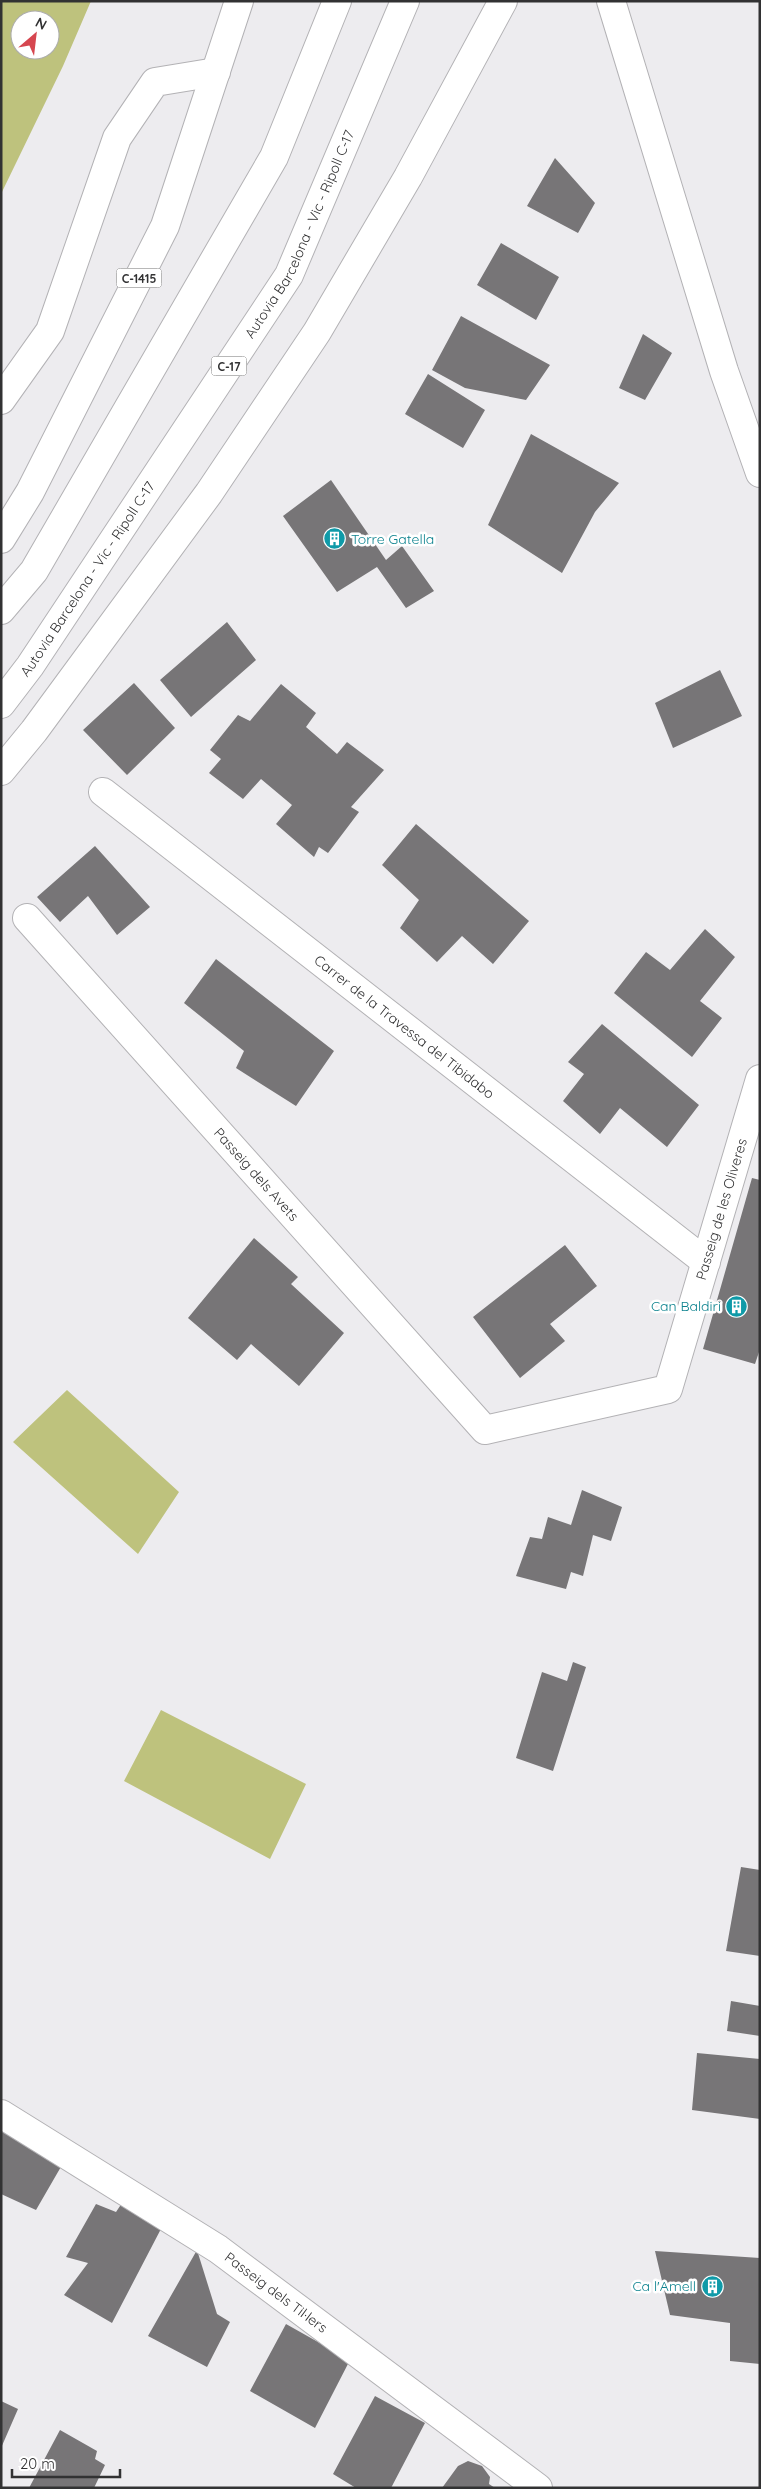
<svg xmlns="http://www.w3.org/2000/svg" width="761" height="2489" viewBox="0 0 761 2489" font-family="Quicksand,sans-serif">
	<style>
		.green { fill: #bec27d; fill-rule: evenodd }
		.building { fill: #777577 }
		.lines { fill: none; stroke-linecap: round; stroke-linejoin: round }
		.minor-casing { stroke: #b3b2b5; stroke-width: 30 }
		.highway-casing { stroke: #b3b2b5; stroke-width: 30 }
		.minor { stroke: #fff; stroke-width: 28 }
		.highway { stroke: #fff; stroke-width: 28 }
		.labels { text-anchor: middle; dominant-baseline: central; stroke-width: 5; stroke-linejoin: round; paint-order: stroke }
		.shield { fill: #fff; stroke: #707070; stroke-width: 1 }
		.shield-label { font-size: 12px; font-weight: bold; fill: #323233 }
		.street-label { font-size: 14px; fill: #323233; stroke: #fff }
		.culture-label { font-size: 14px; fill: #0d838f; stroke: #fff; text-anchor: end }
	</style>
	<rect width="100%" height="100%" fill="#edecef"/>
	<path class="green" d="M1,1H91L63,66L1,194ZM20,20H50V50H20Z
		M67,1390L179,1492L138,1554L13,1442Z
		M161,1710L306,1784L270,1859L124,1781Z"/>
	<path class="building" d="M555,158L595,203L578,233L527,206Z
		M501,243L559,277L536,320L477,285Z
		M461,316L550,365L526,400L465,388L432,370Z
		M643,334L672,353L645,400L619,388Z
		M428,374L485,410L463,448L405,414Z
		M531,434L619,483L595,512L562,573L488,525Z
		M331,480L386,560L402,546L434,591L406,608L377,567L337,592L283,516Z
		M227,622L256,660L191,717L160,680Z
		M720,670L742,716L673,748L655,703Z
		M134,683L175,728L127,775L83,730Z
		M281,684L316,713L306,727L337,754L347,742L384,770L351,807L359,812L328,853L319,847L314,857L276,824L292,805L261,779L243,799L209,773L221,759L210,750L238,715L250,721Z
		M416,824L529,921L493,964L462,936L437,962L400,928L419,900L382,865Z
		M95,846L150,907L117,935L88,896L60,922L37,897Z
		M705,929L735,957L700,1001L722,1018L692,1057L614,993L646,952L670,970Z
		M216,959L334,1051L296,1106L236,1068L244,1051L184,1003Z
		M602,1024L699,1105L667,1147L620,1108L600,1134L563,1101L584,1074L568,1062Z
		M752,1178L760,1180V1349L755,1364L703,1349Z
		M254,1238L298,1277L291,1284L344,1333L299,1386L251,1344L237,1360L188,1318Z
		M565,1245L597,1286L550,1324L565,1341L520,1378L473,1317Z
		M582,1490L622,1507L611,1541L593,1535L583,1576L571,1572L566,1589L516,1576L530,1537L542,1539L548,1517L571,1525Z
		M573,1662L586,1667L553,1771L516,1758L542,1672L567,1681Z
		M741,1867L760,1870V1956L726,1951Z
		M731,2001L760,2006V2036L727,2031Z
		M697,2053L760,2059V2119L692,2110Z
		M1,2129L32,2141L29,2148L62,2165L36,2210L1,2194Z
		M122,2203L163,2225L112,2323L64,2295L88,2263L66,2257L96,2204L116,2212Z
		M197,2250L217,2314L230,2322L207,2367L148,2336Z
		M655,2251L760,2258V2364L730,2361V2323L670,2315Z
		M286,2324L350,2360L315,2428L250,2391Z
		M375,2396L425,2423L391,2488H356L333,2474Z
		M1,2401L18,2409L1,2448Z
		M60,2430L97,2451L95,2459L105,2465L94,2488H29Z
		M468,2461L482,2466L490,2477L489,2484L495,2488H442L458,2466Z"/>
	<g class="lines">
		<defs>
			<g id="minor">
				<path d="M611,1L724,371L760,473"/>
				<path d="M1,400L50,331L117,138L155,82L216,72"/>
				<path id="s1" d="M103,792L706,1262"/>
				<path id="s2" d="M27,918L485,1430L668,1389L760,1079"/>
				<path id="s3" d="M1,2114L218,2249L538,2488"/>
			</g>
			<g id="highway">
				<path d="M1,539L30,492L165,226L239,1"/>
				<path d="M1,610L34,571L274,157L337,1"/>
				<path id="s4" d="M1,704L30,666L289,275L405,1"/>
				<path d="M1,771L34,731L209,493L317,332L408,177L503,1"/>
			</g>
		</defs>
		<use href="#minor" class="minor-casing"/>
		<use href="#highway" class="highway-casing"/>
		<use href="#minor" class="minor"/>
		<use href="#highway" class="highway"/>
	</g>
	<defs>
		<symbol id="building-disc" viewBox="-11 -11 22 22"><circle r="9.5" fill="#0f9aa8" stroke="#fff"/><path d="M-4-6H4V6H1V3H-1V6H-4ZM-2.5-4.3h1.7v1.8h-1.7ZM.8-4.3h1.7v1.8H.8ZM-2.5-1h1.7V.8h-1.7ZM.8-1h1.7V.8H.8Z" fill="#fff"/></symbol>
	</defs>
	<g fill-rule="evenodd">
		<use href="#building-disc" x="322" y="526" width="25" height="25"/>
		<use href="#building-disc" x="724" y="1294" width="25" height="25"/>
		<use href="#building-disc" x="700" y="2274" width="25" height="25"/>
	</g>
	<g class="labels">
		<g class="shield">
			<rect x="116.5" y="268.5" width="45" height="19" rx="4"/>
			<rect x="211.5" y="356.5" width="35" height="19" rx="4"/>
		</g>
		<g class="shield-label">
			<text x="139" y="278">C-1415</text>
			<text x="229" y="366">C-17</text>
		</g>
		<g class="street-label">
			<text stroke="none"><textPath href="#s4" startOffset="558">Autovia Barcelona - Vic - Ripoll C-17</textPath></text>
			<text stroke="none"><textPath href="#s4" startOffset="152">Autovia Barcelona - Vic - Ripoll C-17</textPath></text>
			<text stroke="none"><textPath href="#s1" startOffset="382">Carrer de la Travessa del Tibidabo</textPath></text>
			<text stroke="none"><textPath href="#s2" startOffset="344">Passeig dels Avets</textPath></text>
			<text stroke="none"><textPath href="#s2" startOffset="1062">Passeig de les Oliveres</textPath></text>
			<text stroke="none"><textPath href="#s3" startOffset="328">Passeig dels Til·lers</textPath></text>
		</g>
		<g class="culture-label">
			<text x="351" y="539" text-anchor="start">Torre Gatella</text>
			<text x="721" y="1306">Can Baldiri</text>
			<text x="696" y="2286">Ca l'Amell</text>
		</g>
	</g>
	<rect width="761" height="2489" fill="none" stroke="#323233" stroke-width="5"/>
	<g transform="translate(35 35) rotate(28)"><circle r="24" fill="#ffffff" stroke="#adadad"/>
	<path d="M0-4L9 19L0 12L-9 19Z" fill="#d6464f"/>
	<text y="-8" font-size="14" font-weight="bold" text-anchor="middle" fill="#323233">N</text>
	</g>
	<path d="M12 2469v8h108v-8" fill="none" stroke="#323233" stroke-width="2.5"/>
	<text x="20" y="2469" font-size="15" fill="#323233" stroke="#ffffff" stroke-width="4" paint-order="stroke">20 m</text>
</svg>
